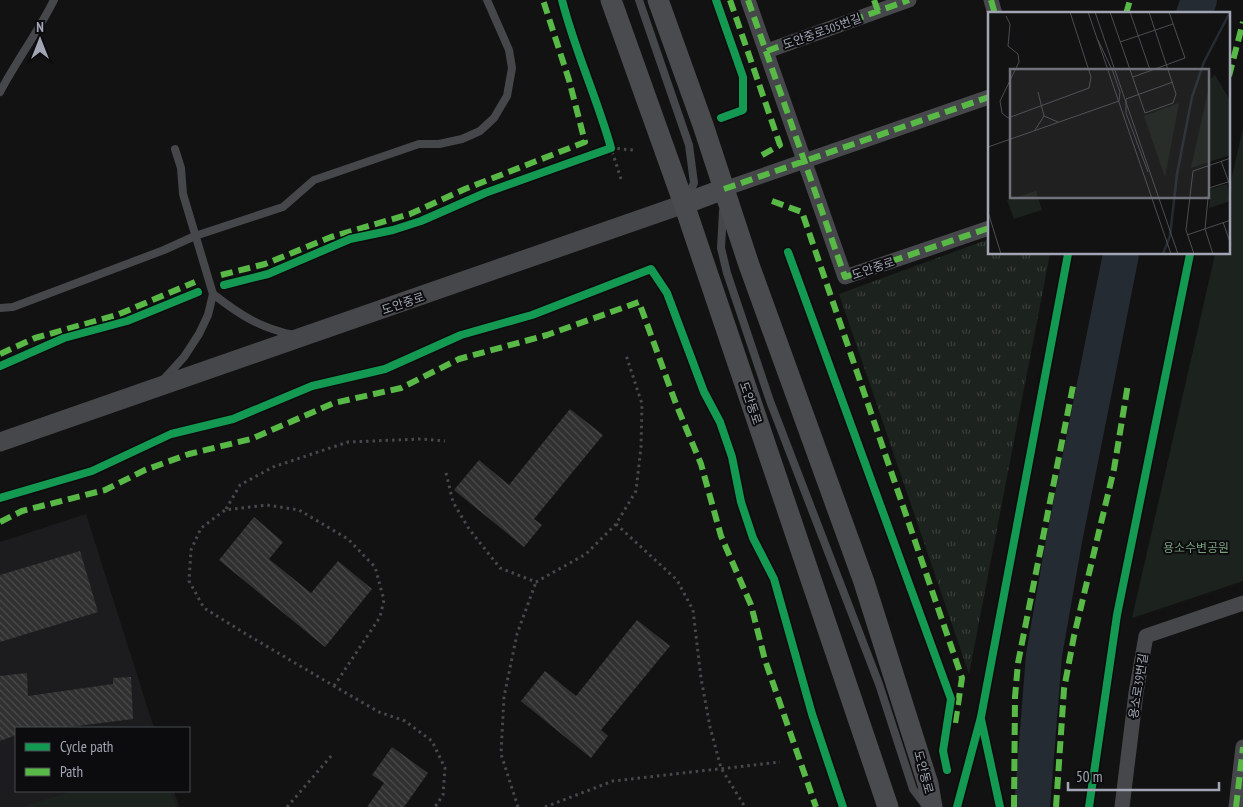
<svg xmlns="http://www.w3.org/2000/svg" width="1243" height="807" viewBox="0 0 1243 807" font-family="'PT Sans Narrow','Noto Sans KR',sans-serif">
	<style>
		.built { fill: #1c1c1e }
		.grass { fill: url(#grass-tufts) }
		.park { fill: #1c221d }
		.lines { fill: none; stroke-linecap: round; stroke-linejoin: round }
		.river { stroke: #252b33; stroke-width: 36 }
		.building { fill: url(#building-back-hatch) }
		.path { stroke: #48484d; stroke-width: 3; stroke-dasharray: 2.5 4; stroke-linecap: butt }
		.service { stroke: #46474b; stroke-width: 8 }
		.minor { stroke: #46474b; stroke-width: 15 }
		.tertiary { stroke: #46474b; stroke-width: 19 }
		.secondary { stroke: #4a4b4f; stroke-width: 21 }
		.quiet { stroke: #58b947; stroke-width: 6; stroke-dasharray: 12 6; stroke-linecap: butt }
		.cycleway-casing { stroke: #0c0c0e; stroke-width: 11 }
		.cycleway { stroke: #139951; stroke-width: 8 }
		.labels { text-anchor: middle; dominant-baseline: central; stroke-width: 4; stroke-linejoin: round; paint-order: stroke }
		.street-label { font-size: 12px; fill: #a2a6b4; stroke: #0c0c0e }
		.park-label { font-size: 12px; fill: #789f7e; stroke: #0c0c0e }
		.inset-river { fill: none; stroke: #252b33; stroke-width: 2.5 }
		.inset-road { fill: none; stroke: #4c4d53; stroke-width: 1 }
		.view { fill: #70727b; fill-opacity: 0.15; stroke: #70727b; stroke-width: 2.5 }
		.inset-edge { fill: none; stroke: #a2a6b4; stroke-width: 2.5 }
	</style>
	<defs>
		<pattern id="grass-tufts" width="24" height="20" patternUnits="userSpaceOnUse" patternTransform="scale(1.25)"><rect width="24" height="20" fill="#1c221d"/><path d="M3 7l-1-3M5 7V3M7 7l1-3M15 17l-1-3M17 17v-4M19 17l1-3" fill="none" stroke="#3a3f3b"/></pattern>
		<pattern id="building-back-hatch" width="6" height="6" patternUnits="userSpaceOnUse" patternTransform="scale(1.25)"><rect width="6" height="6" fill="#303031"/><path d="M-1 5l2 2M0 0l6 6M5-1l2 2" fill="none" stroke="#4b4b4c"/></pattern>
	</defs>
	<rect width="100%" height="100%" fill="#121212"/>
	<path class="built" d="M86,514L154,728H16V791H174L179,807H0V542Z"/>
	<path class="grass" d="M989,239V254H1050L969,674L839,294Z"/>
	<path class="park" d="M1243,128V581L1132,618L1215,254H1229V189Z
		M73,791H171L176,807H21Z"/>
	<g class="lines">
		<path class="river" d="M1194,14L1199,0
			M1032,807L1044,655L1064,541L1121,254"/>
	</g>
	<path class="building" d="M570,409L603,435L534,519L542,525L524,547L454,490L479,460L509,485Z
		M254,517L283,542L269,559L311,593L338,561L372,589L325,647L219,560Z
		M80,551L98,612L0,642V575Z
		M637,620L670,646L601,730L608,736L591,758L521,701L545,671L576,696Z
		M27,673L28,696L113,684V678L131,677L133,719L61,728H16V735L0,741V676Z
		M392,747L428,773L404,807H367L384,783L372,775Z"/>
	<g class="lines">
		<path class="path" d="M722,118L743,110
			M621,179L611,148L633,150
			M446,473L453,502L469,529L500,568L536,582L586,554L616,524L636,491L641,447L642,404L626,355
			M226,509L240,485L273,467L348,442L421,439L445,441
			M616,524L677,580L693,610L701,678L710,727L721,768L745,807
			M334,686L380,617L384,600L375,567L348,539L299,510L267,505L225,510L201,528L191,550L189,581L204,608L246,634L334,686L379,712L405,721L432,741L445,768L443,795L435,807
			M287,807L332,755
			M518,807L501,754L504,697L517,634L536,582
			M545,807L613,781L780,762"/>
		<path class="service" d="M639,0L689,145L694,183L687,198
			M0,92C17,60 38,32 54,0
			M723,211L721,248L727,273L770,401L879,684L913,789L925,805
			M213,294C240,315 260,328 294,335
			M0,308L13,307L164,250L195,236L283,207L314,180L419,144H439L462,139L480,131L494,118L507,96L512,68L509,50L487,0
			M164,379L184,357L199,334L208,315L213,294L183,194L181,168L175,149"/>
		<path class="minor" d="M748,0L845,277L989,228
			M991,0L995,14
			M767,51L909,0
			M724,189L989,97
			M1122,807L1136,693L1146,636L1243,603
			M1236,807L1243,747"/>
		<path class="tertiary" d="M0,442L684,204"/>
		<path class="secondary" d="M611,0L684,204L888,807
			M658,0L703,125L749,265L864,582L928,784L932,807
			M684,204L724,189"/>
		<path class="quiet" d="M730,0L780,145L757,158
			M748,0L845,277L989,228
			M874,0L878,11
			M991,0L995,14
			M1126,14L1130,0
			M767,51L909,0
			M1229,76L1243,22
			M724,189L989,97
			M772,201L802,212L962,678L955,724
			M221,275L265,264L331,237L410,214L465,189L585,142L569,80L543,0
			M0,354L35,338L117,315L195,282
			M0,522L22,511L105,490L145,470L189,454L251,439L334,403L401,388L459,359L547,335L639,302L676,404L701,464L721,536L751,605L765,660L816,807
			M1014,807L1015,697L1018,663L1074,381
			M1056,807L1064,689L1074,636L1114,469L1128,384
			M1236,807L1243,747"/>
		<defs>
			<path id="cycleway" d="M716,0L743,77V110L721,118
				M788,252L951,699L943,751L947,770
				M224,285L268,274L350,239L393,230L421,221L485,193L611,148C597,98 575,51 562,0
				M0,366L64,338L127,321L198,292
				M0,498L92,471L171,434L233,419L312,386L385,369L461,335L532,315L651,269L667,293L704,392L720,422L732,457L741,502L753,538L774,579L812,714L843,807
				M981,719L1000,807
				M957,807L981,717L1068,254
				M1089,807L1117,615L1190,254"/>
		</defs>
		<use href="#cycleway" class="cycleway-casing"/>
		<use href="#cycleway" class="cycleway"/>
	</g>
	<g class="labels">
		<g class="street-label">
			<text transform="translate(822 31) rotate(-20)">도안중로305번길</text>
			<text transform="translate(873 268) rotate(-19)">도안중로</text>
			<text transform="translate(403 303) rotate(-19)">도안중로</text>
			<text transform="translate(751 403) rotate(71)">도안동로</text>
			<text transform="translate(1138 686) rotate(-81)">용소로39번길</text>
			<text transform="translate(924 772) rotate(75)">도안동로</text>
		</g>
		<g class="park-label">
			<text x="1196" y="547">용소수변공원</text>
		</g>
	</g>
	<g transform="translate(988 12)">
		<rect width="242" height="242" fill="#121212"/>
		<path d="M191,91L177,165L156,104Z" fill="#1c221d"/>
		<path d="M227,63L242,88V143L203,156L223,66ZM239,172L242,189L221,196L223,177ZM48,179L54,198L26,207L19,188Z" fill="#1c221d"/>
		<path class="inset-river" d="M175,242L182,224L189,162L204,85L216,50L242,0"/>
		<path class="inset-road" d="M100,0L183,242M107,0L190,242M122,0L157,101L185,91L188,82L161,0M142,0L162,58M18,4L22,12L20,34L30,42L31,50L12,89L14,101L20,106L101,76L103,65L82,0M132,30L185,12M145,65L197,46L181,0M56,104L70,110M47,118L56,104L50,80M0,135L131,89L132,80L125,60L110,28M233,149L243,176M160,160L138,101V87L185,70M0,200L13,242M235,210L243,233M199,223L243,208M206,242L198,218L205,159L243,146M225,242L217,217L221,176L243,169"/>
		<path class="view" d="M22,57H221V186H22Z"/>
		<rect width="242" height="242" class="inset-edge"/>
	</g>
	<rect x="15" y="727" width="175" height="65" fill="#0c0c0e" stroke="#484a50"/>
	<rect x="25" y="743" width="25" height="8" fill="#139951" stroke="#484a50"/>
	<text x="60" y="752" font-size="15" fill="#a2a6b4">Cycle path</text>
	<rect x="25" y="768" width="25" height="8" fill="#58b947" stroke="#484a50"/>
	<text x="60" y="777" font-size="15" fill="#a2a6b4">Path</text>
	<g transform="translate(40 40)" stroke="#0c0c0e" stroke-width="4" paint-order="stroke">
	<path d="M0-4L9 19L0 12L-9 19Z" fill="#a2a6b4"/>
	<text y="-8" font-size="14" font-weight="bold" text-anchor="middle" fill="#a2a6b4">N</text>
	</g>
	<path d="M1068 782v8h151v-8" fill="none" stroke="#a2a6b4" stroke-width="2.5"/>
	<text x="1076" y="782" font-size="15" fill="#a2a6b4" stroke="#0c0c0e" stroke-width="4" paint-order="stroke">50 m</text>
</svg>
